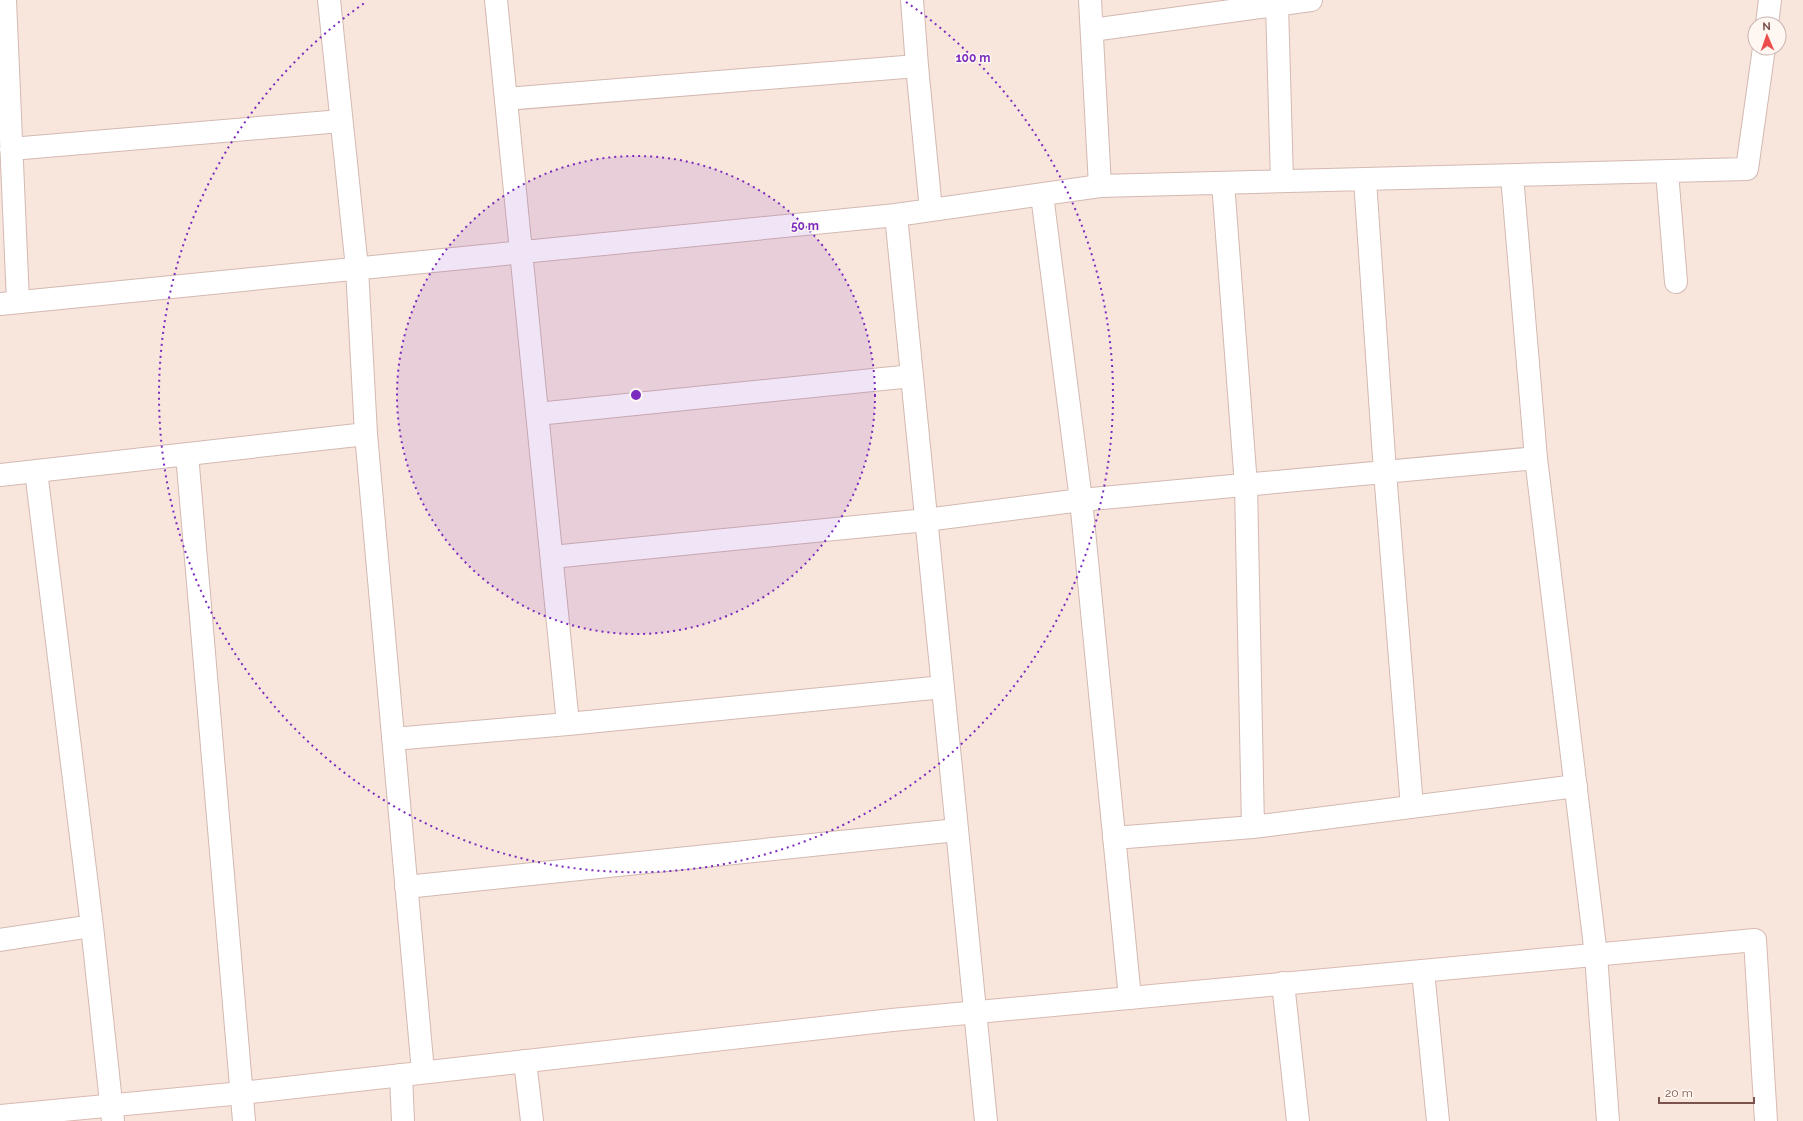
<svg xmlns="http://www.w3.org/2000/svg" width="1803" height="1121" viewBox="0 0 1803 1121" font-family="Raleway,sans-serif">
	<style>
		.residential { fill: #f8e5dc; fill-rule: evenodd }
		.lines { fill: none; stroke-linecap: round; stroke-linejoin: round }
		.street-casing { stroke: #d3b9b2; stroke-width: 24 }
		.secondary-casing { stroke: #d9bab1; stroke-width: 24 }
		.street { stroke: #fff; stroke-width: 22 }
		.secondary { stroke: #fff; stroke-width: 22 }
		.ring { fill: none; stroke: #7b2cbf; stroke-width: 2; stroke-dasharray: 2 4 }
		.centre { fill: #7b2cbf; stroke: #fff7f2; stroke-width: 2 }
		.ring-label { font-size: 12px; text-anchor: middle; font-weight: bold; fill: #7b2cbf; stroke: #fff7f2; stroke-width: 3; stroke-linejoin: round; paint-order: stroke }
	</style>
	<rect width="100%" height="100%" fill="#fdf2eb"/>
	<path class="residential" d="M0,0H1803V1121H0ZM1755,24H1779V48H1755Z"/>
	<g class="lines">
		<defs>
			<path id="street" d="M5,0L18,302
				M496,0L568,724L943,687
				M912,0L917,66L931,210
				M1277,5L1282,181
				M1767,24L1770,0
				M1092,30L1311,0
				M506,99L917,66
				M11,149L341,121
				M1667,172L1676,282
				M1512,176L1536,458
				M1365,180L1385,472L1412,807
				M1100,186L1747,169L1764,48
				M896,215L1100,186L1090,0
				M0,304L896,215L986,1121
				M537,414L912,376
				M366,434L423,1072
				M187,454L244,1121
				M36,471L92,926L113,1121
				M0,475L366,434L357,268L329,0
				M552,557L926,520L1081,500L1042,195
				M393,739L568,724
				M1253,827L1576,786
				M1114,838L1253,827L1246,485L1223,183
				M406,887L957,830
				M0,940L92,926
				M1423,971L1438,1121
				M1283,983L1298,1121
				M1130,998L1081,500L1536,458L1596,955L1608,1121
				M525,1061L532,1121
				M401,1075L403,1121"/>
			<path id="secondary" d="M0,1116L242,1093L892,1020L1755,940L1766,1121"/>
		</defs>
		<use href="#street" class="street-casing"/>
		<use href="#secondary" class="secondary-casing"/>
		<use href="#street" class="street"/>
		<use href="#secondary" class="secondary"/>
	</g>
	<circle cx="636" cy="395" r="239" fill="#7b2cbf" fill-opacity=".12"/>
	<g class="ring">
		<circle cx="636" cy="395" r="239"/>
		<path d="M906 2A477 477 0 1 1 366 2"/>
	</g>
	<circle cx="636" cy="395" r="6" class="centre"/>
	<g class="ring-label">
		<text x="973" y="62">100 m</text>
		<text x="805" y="230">50 m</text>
	</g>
	<g transform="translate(1767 36) rotate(358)"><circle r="19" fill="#fff7f2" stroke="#cab5b0"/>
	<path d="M0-3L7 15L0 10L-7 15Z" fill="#eb4e4c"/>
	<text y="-6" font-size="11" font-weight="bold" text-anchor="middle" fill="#7b524c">N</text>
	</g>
	<path d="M1659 1097v6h95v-6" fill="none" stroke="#7b524c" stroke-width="2"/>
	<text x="1665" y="1097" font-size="12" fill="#7b524c" stroke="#fff7f2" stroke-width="3" paint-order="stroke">20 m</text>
</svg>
